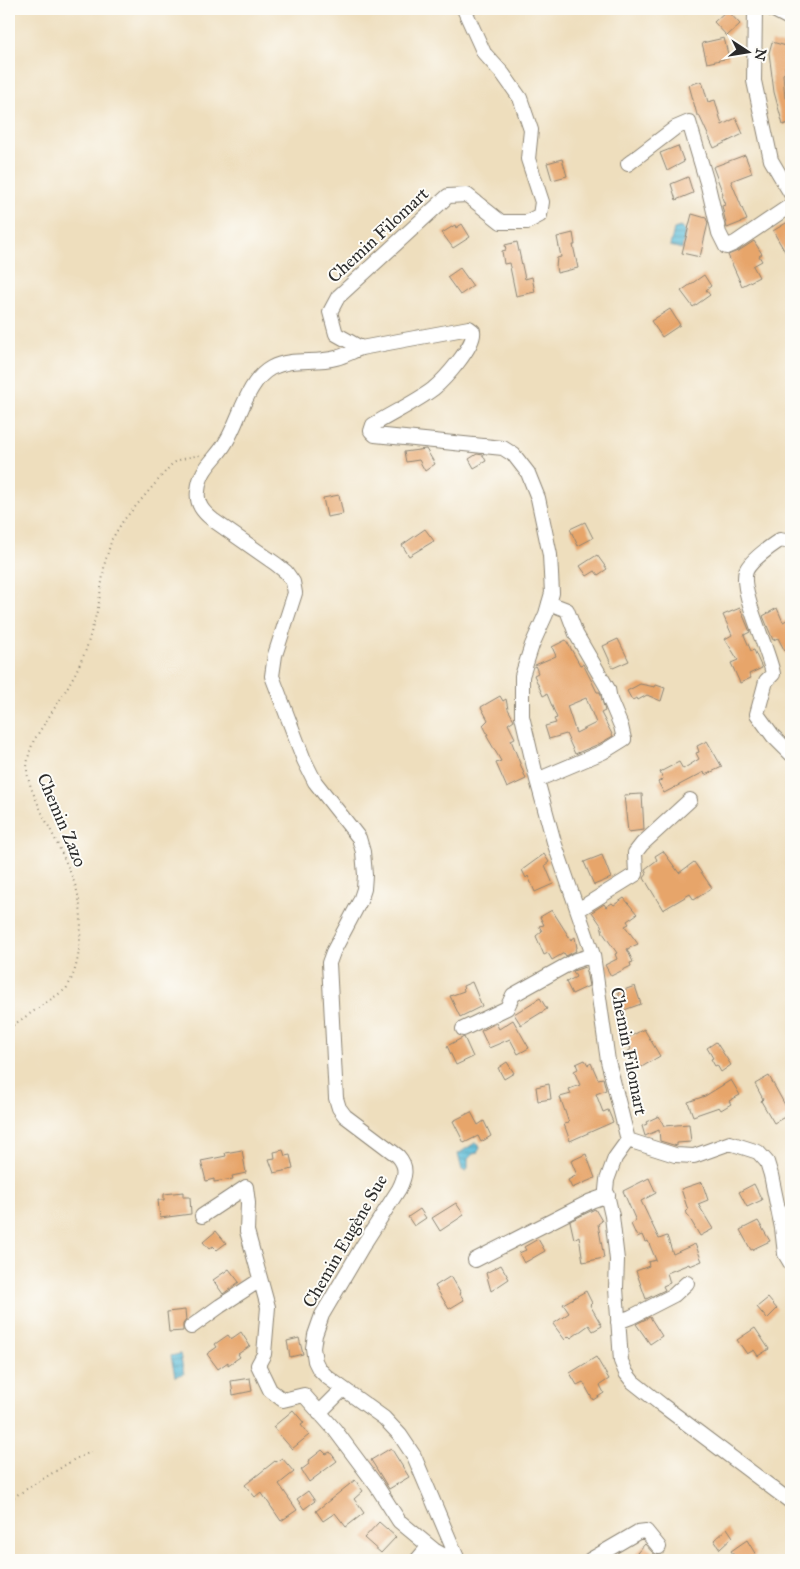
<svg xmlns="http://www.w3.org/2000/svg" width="800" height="1569" viewBox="0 0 800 1569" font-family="'IM FELL Great Primer',serif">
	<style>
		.water { fill: url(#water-rules); stroke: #427381 }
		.building { fill: #e7a56b; fill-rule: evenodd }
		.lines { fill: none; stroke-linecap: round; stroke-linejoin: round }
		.minor-casing { stroke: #8c8474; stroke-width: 16 }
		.major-casing { stroke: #8c8474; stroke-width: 18 }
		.path { stroke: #8c8474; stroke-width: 2; stroke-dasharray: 1 4; stroke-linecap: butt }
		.minor { stroke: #fff; stroke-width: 14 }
		.major { stroke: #fff; stroke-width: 16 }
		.labels { text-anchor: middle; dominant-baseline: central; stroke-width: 4; stroke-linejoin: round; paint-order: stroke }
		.street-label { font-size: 18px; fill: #2b2b2b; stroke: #fdfcf7 }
	</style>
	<defs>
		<pattern id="water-rules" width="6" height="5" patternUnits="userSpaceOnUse" patternTransform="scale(1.25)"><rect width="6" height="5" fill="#59bbd7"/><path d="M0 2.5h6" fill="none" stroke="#4a98af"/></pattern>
	</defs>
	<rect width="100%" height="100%" fill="#fdfcf7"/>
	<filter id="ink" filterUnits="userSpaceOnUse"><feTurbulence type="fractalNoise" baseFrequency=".02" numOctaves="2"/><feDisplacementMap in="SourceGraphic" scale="10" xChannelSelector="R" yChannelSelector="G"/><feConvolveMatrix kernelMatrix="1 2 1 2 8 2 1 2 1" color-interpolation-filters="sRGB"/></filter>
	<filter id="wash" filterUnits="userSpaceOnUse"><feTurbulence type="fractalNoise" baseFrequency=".0096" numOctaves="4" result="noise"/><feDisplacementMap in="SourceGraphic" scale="20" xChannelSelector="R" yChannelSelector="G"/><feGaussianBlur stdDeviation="1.12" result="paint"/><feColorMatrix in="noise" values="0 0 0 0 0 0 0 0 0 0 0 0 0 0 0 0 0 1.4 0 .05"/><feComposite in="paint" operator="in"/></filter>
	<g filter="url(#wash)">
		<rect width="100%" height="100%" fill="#eedebd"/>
		<path class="water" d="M680,227L685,231L682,249L670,246L674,229Z
			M475,1143L478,1144L480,1148L477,1153L473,1154L468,1159V1168L466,1171L462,1170L458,1154Z
			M180,1354L184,1374L175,1376L171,1356Z"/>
		<g id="blocks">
			<path class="building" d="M727,10L740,24L727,36L714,22Z
				M724,38L729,58L707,63L702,43Z
				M772,42L790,47L788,53H791V68L785,66V73L783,74L785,98L791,95V122L783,125L774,92L769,53Z
				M702,81L708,102L715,100L722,125L736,118L743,134L714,148L699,115H697L689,85Z
				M678,146L684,162L667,171L660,153Z
				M745,155L752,173L731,181L747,220L727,228L722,206L725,205L721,195L723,194L713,167Z
				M562,159L567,176L552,180L547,163Z
				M688,177L693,193L676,200L671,184Z
				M692,214L706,218L708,223L700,257L682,253Z
				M791,220V262L773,231Z
				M462,224L470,237L453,248L442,233L455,225L456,228Z
				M573,233L575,245H573L578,268L557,273L556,267L557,258L561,257L557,237Z
				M754,241L762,254L759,256L762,261L753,266L759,277L742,286L728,255L740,250Z
				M517,242L525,279L532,277L535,292L516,296L510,267L509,263L504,264L502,251L506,250L505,245Z
				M460,268L473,286L460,295L447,277Z
				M704,275L711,286L706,290L710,295L693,307L681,291Z
				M670,309L680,325L662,337L651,321Z
				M426,449L435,464L425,471L419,460L406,462L404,452Z
				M477,454L483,455L486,461L474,468L469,459Z
				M339,495L343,514L327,517L323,498Z
				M585,522L593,538L578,546L570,529Z
				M425,529L434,541L409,556L402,545Z
				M597,555L607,569L598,575L595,571L587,576L580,566Z
				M740,608L750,632L744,635L751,651L754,650L762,668L749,674L751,678L740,683L731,663L738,660L725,639L732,635L723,615Z
				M777,608L783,622L789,619L791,626V663L778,638L773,640L763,616Z
				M618,639L629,661L613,668L603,646Z
				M566,640L580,665L583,664L597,692H600L605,711L601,713L613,736L599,744L575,754L566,734L549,739L545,726L556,723L554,719L557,718L547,694L543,696L534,675L538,673L535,665L556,656L552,647ZM586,698L596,723L576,733L567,706Z
				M640,684L655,687L656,685L665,688L661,701L647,695L638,700L637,698L632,700L627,691Z
				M500,696L503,701L506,699L508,709L514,720L508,724L515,738L511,740L526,779L507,788L496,763L501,761L486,735H488L483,725L488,720L481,707Z
				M707,741L722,767L705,775L704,772L664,793L658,782L663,779L660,772L679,762L683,769L699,759L696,753L699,752L697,746Z
				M642,794L644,830L628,832L624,795Z
				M663,851L679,873L694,862L712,888L694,900L690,894L663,910L644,878L647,874L645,869L657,860L655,856Z
				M544,854L549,862L545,865L553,884L535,892L528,876L526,878L522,870Z
				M602,855L611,878L594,885L584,862Z
				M624,898L637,914L627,921L629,924L625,926L638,944L627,949L633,962L630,963L631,966L611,976L605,965L617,959L615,954L617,953L603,933L601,925L592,912L604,904L606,907L612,903L614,905Z
				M552,910L571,940L575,937L577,948L575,949L576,951L566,956L564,953L552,960L548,953L544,955L536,936L542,931L539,926L544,925L540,917Z
				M585,967L589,986L572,994L566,982L576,977L573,971Z
				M472,982L482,1006L460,1017L450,996L464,991L463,986Z
				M635,986L641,1004L624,1010L618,992Z
				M540,998L547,1009L521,1025L514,1014Z
				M513,1020L529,1048L518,1054L510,1039L489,1048L481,1031L496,1023L499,1029Z
				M644,1029L660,1056L635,1071L627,1052L631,1049L626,1039Z
				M464,1037L473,1057L456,1065L447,1046Z
				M716,1042L731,1065L721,1072L717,1065L715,1066L711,1059L713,1058L707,1048Z
				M585,1060L588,1065L591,1063L598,1079L603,1078L606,1090L596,1094L603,1112L608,1110L613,1122L570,1141L564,1124L569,1123L560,1097L571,1094L569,1089L580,1085L574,1071L578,1069L576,1064Z
				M507,1062L514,1073L504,1079L498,1068Z
				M769,1076L790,1114L774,1123L761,1101L763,1099L755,1084Z
				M731,1080L740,1095L729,1101L731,1104L721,1110L719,1107L693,1116L688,1102L705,1096Z
				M549,1084L551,1099L538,1101L536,1087Z
				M471,1112L478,1125L484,1121L491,1136L481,1142L478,1136L464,1143L453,1121Z
				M659,1116L664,1126L689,1124L691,1142L677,1143V1146L660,1141L659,1130L645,1136L642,1126L647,1124L646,1122Z
				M242,1150L246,1173L232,1176L233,1179L214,1182V1179L206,1181L201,1161L226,1156L225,1153Z
				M283,1150L285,1156L290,1155L293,1169L274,1173L269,1159L275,1158L274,1152Z
				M586,1154L595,1178L572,1188L568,1180L577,1175L571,1161Z
				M649,1178L656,1193L641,1201L659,1239L667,1236L673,1254L695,1244L702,1261L690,1266L689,1264L667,1273L670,1283L663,1286L665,1290L646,1299L636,1271L649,1266L648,1262L656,1260L648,1241L645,1242L642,1235L637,1237L631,1224L636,1221L623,1191Z
				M702,1182L708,1200L698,1204L713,1229L700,1236L686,1212L688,1210L681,1189Z
				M754,1184L762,1200L747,1207L739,1192Z
				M183,1192V1197H190L191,1214L160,1218L158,1200H164V1194Z
				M456,1203L464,1215L440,1231L432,1218Z
				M420,1209L426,1218L414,1226L408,1217Z
				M595,1209L602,1221L598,1224L604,1258L583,1262L579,1236L574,1239L570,1221Z
				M758,1221L770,1241L751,1250L740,1230Z
				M216,1231L226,1243L217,1250L213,1246L209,1249L203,1242Z
				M538,1239L545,1251L524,1263L519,1253L526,1250L524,1247Z
				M501,1265L509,1279L491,1291L486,1273Z
				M229,1269L239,1282L223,1294L213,1280Z
				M451,1276L461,1293L460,1294L464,1300L449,1309L435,1286Z
				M586,1291L592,1303L590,1305L602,1326L593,1331L589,1325L571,1338L569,1336L565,1340L553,1324L569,1313L563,1304Z
				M768,1298L777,1309L767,1319L757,1307Z
				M185,1310L186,1320L183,1324V1331L169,1332L167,1312Z
				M650,1317L662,1336L650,1344L636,1324Z
				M755,1328L769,1349L758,1356L754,1350L747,1354L737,1340Z
				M241,1332L250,1346L238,1354L240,1357L228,1365V1362L218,1369L207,1354L217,1347L215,1344L228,1335L231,1339Z
				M299,1338L303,1354L290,1357L287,1341Z
				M596,1357L609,1379L600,1385L604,1393L593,1400L583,1382L577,1385L570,1373Z
				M250,1378L252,1391L233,1395L231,1381Z
				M293,1410L304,1423L301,1425L309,1435L292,1449L273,1427Z
				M391,1448L409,1477L389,1489L371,1460Z
				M322,1450L326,1454L330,1452L337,1461L309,1482L301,1470L309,1464L308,1461Z
				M282,1458L294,1472L279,1484L297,1510L281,1521L261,1492L255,1497L245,1485L275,1461L276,1462Z
				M355,1480L363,1491L354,1499L364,1513L346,1527L335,1513L323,1521L316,1511Z
				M308,1491L315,1501L304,1509L297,1499Z
				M379,1522L396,1537L381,1553L364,1538Z
				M727,1528L733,1537L720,1549L714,1540Z
				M747,1540L756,1555L747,1560H737L731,1551Z
				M645,1544L653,1553L656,1555H662L667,1560H646L637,1553Z"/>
		</g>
	</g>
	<g filter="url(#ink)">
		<use href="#blocks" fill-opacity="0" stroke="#8c8474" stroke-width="1"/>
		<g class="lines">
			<defs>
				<path id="minor" d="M464,9L484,53L503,74L520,98L531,130L528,159L542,202L540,215L527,222H501L467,195L448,196L338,297L330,312L336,334L361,348L469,328L473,331C476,345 444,380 433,389C416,402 392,413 373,425L371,431L375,435L503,448L514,455L528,473L538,498L550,555L552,593L546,614L532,645L522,676V716L537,780L554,842L593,955L608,1061L628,1140
					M755,9L754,81L771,160L791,194
					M628,164L675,128L689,122L708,186L719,233L726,247L735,243L791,205
					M361,348C353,351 344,356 336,358C314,364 292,357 271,368C247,381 240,419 226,442C216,460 200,467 198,491C196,504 203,512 213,520L276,564L286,572L293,582L295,593L275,655L272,676L304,760L315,782L359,838L363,852L365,875L364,889L360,901L333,952L329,963L336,1098L339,1108L345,1116L398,1156C408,1167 405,1177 399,1189L362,1247L322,1315L315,1335L313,1348L315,1361L319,1369L327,1377L384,1418L400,1435L414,1456L458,1560
					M791,542L780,540C771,546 750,561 746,571C739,591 769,650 773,674L766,681L757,714L773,736L791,754
					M537,780L603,752L624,739L621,726L610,700L608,689L576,634L567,610L549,603
					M578,910L636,874L635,853L642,844L690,800
					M463,1029L507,1008L513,995L574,961L593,955
					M628,1140L615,1158L607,1180L606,1190L612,1216L617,1260L616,1288L621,1361L626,1373L633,1382L662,1405L791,1502
					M628,1140L675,1155L694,1156L730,1143L758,1152L767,1162L771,1175L782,1228L785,1254L791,1264
					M202,1216L246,1187L248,1203L247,1231L268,1307L264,1354L258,1365L270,1390L283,1400L304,1395L335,1430L376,1485L399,1521L434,1550L452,1560
					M475,1260L591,1201L608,1195
					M618,1322L631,1317L674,1295L687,1283
					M191,1327L220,1306L260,1280
					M319,1413L343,1389
					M417,1560L429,1546
					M590,1560L638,1532L646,1531L659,1547"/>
				<path id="major" d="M774,9L791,18"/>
			</defs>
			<use href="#minor" class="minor-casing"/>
			<use href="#major" class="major-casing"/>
			<path class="path" d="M9,1028L66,989C76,973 79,956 80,938C82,919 81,900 74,882C65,858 53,835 42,813C36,799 28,784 27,770C27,759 30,750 34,740L63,695L76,672L86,650L98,608L105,562L112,539L123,521L172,464L181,459L200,455
				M9,1500L75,1459L91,1452"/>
			<use href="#minor" class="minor"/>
			<use href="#major" class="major"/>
		</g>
	</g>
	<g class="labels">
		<g class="street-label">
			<text transform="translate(378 235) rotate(-43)">Chemin Filomart</text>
			<text transform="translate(62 820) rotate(67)">Chemin Zazo</text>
			<text transform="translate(629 1051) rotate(79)">Chemin Filomart</text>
			<text transform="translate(345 1241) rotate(-60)">Chemin Eugène Sue</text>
		</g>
	</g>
	<rect width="800" height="1569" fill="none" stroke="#fdfcf7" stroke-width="30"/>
	<g transform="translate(748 52) rotate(102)" stroke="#fdfcf7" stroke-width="4" paint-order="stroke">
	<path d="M0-4L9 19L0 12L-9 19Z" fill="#2b2b2b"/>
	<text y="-8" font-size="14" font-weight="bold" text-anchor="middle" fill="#2b2b2b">N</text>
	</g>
</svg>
